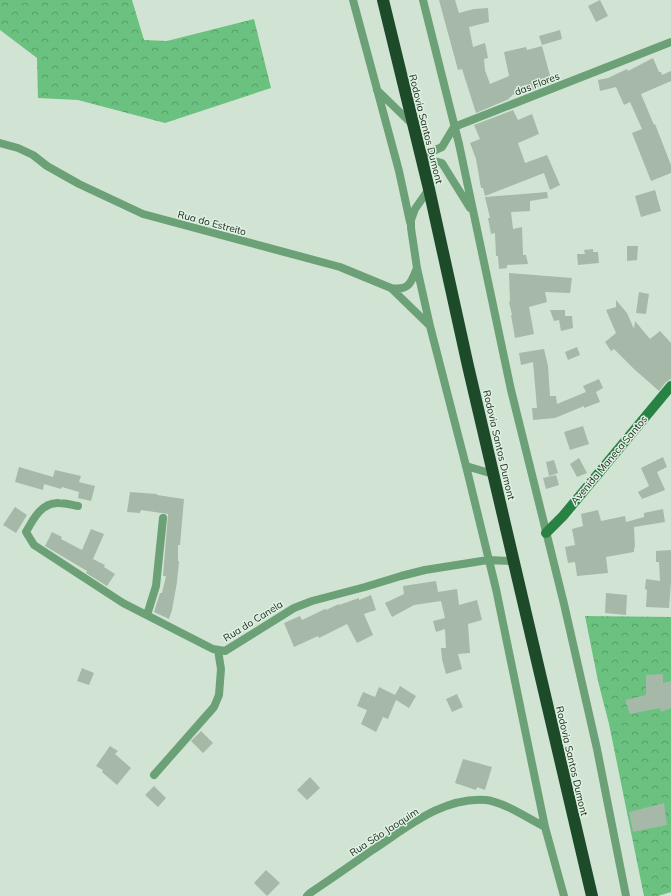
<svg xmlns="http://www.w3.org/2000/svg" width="671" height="896" viewBox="0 0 671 896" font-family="Mulish,sans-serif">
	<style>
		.forest { fill: url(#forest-crowns) }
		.building { fill: #a6b8a8 }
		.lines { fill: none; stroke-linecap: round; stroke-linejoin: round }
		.street { stroke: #6ca177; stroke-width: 8 }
		.secondary { stroke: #288243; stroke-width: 10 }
		.highway { stroke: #1d4a29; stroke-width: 12 }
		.labels { text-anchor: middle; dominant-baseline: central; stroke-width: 3; stroke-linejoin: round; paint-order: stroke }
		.street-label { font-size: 10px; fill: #202822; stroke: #def2e1 }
	</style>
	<defs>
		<pattern id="forest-crowns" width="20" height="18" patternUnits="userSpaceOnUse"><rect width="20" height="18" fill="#6bc17f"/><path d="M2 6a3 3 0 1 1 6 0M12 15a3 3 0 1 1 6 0" fill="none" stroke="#589d68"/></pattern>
	</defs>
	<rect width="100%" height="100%" fill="#d1e4d4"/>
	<path class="forest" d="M0,0H132L144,40L167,41L254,19L271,88L165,123L78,100L38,98L37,58L0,30Z
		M585,616L671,617V892L658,896H644L609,724L598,681Z"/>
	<path class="building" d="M439,0H455L459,13L474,9L488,8L489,22L469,27L473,47L485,43L488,58L484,59L485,70L490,84L509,76L504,52L526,47L527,50L542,46L552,83L534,88L535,89L512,95V96L509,98V99L476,113L462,69L458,70Z
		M600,0L608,16L596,22L588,6Z
		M560,30L562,39L542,45L539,36Z
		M653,58L659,72H661L662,75L671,71V81L641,94L654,125L655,124L671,165V173L651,181L632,133L642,129L630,102L624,105L616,87L600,91L598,80L608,78L627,69L628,71Z
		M513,110L518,120L532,114L539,134L518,143L525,163L547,155L560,185L550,190L544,173L485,196L483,188H481L476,159L470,143L480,139L474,125Z
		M655,190L661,211L641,217L635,196Z
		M547,192L548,198L530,201V211L511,212L513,229L522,227L523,255H526L528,264L507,265V268L499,269L498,256H496L495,233L491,234L488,218H490L485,197Z
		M627,246H638L637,260L627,261Z
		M593,249V252H598L599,263L578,265L577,254H585L584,250Z
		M509,273L572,278L570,293L545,292L547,302L529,307L534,334L515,338L511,315H512L509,302L510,301Z
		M639,292L649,294L646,314L636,313Z
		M616,300L627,313L634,329L635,321L650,339L660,331L671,343V379L666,382L659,391L634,369L614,349L611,351L605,342L616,333L606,310L616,307Z
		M550,310H565V316H572L573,328L561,331L559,320L554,321Z
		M577,347L580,355L568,360L565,352Z
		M544,349L548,366L550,396H556L557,404L586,392L583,386L599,379L603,388L596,392L600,402L584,408V406L555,418L533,420L532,408H537L533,362L521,365L519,353Z
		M583,426L589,444L570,450L564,432Z
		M663,457L667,467L657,472L665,490L642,499L638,492L649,486L641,468Z
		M579,458L587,473L577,477L570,464Z
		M554,460L558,473L549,476L546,462Z
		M19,467L53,477L55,470L81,476L79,482L95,486L91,501L78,498L79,492L62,487L61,489L44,484L43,490L15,482Z
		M556,475L559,485L546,489L543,478Z
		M130,492L157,494V495L184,499L180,545H178V561H179L177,582L172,610L169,619L154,612L160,593H162L166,576H163L168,514L141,510L140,513L127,512Z
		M15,507L27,515L16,533L3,525Z
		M663,509L665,522L634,527L635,547L634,548V552L606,557L608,573L577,576L575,562L568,563L565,547L575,545L572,529L583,526L581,514L598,510L601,521L625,516L626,522L644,517V513Z
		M91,529L104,534L93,559L105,565L104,567L115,574L107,586L86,573L87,571L45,546L52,532L62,537L61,539L82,550Z
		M671,550V582L669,608L646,607L647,590L645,589L646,579L660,581L659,562H656V551Z
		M436,581L438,592L457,589L459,605L477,600L482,620L468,624L470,653L458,654L462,669L446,674L442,659L441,648H446L445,629L436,632L433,621L445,618L441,601L414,605L392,617L385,603L404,594L403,586Z
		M606,593L627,595L626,615L605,613Z
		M371,595L376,610L364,614L373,635L357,643L347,624L319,638L318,636L294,647L284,623L300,616L302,620L325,609L326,610L339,604V605L359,598V600Z
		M82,668L94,673L89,685L77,681Z
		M663,674V683L671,681V708L661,712L660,708L630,714L625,700L646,695V675Z
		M400,686L416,696L409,708L396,700L388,719L383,717L376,732L361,724L367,710L357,706L363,692L375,697L379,687L395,695Z
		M457,694L463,707L452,712L446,699Z
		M201,731L213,743L203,753L191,741Z
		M110,746L118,751L115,754L131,768L117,785L102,772L103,770L96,766Z
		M463,759L492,767L485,790L477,787L476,790L455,783Z
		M310,777L320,788L307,800L297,790Z
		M154,786L166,798L158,807L145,795Z
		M664,803L667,825L633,832L629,812Z
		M266,870L280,883L267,896L254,883Z"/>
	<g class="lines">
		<path class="street" d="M353,0L399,171L410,222
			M423,0L459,144L511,390L564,604L597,749L626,896
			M377,90L412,124
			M0,143L18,148L33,155L47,166L79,184L143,214L340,267L391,288C409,291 411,283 417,268
			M420,157L442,147L454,127L671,42
			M420,157L442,163L470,208
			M429,189L415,209L411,220V228L417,268L430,326L466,466L496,589L545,827L564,896
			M392,289L429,325
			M466,466L493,474
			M78,506C72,505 65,503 59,503C42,502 33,519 26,532L34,545L123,603L207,646L213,649L225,651L294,608L312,601L365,587L401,576L425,570L488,560L513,561
			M147,615L156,586L163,518
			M154,775L214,707L219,695L221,669L218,650
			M307,896L310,893C331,879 351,865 371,851C405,829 443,796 486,800C504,802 529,819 545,827"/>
		<path class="secondary" d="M546,533L563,516L671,386"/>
		<path class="highway" d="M383,0L429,189L468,366L592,896"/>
	</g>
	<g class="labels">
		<g class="street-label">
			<text transform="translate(537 84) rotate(-21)">das Flores</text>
			<text transform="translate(426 129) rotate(76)">Rodovia Santos Dumont</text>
			<text transform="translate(212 223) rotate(15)">Rua do Estreito</text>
			<text transform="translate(499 445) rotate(77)">Rodovia Santos Dumont</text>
			<text transform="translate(609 460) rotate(-50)">Avenida Maneca Santos</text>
			<text transform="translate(253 621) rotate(-32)">Rua do Canela</text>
			<text transform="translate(572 761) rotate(77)">Rodovia Santos Dumont</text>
			<text transform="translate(384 832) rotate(-33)">Rua São Jaoquim</text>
		</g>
	</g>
</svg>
